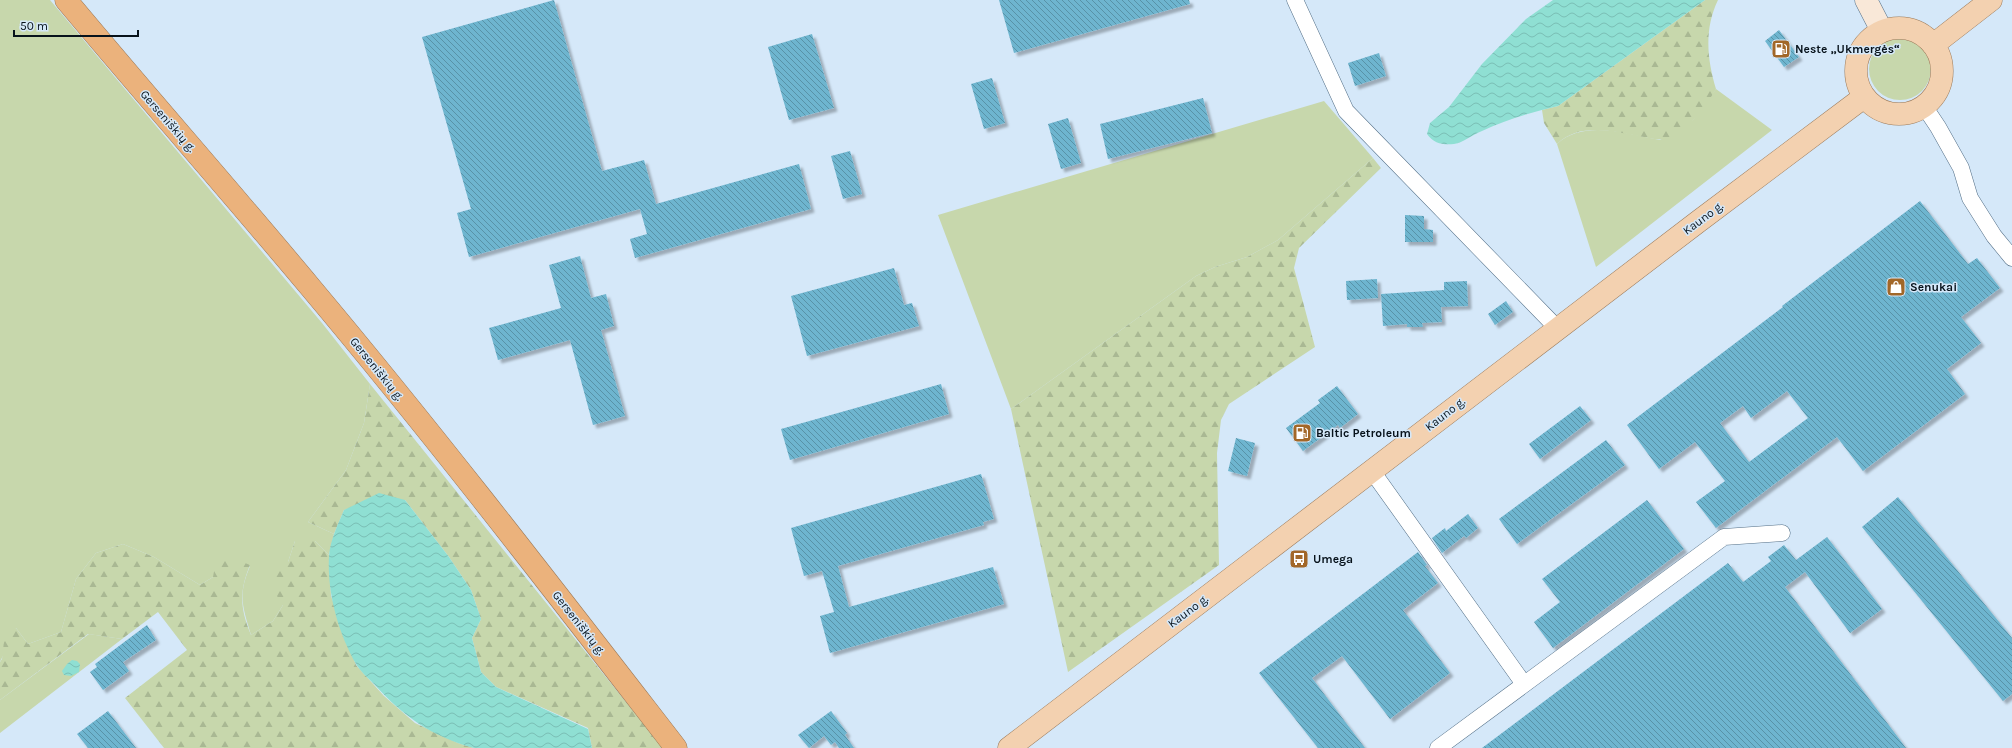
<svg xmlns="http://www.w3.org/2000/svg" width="2012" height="748" viewBox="0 0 2012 748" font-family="Karla,sans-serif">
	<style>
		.green { fill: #c7d7ac }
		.forest { fill: url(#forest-firs) }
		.water { fill: url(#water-waves) }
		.building { fill: url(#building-back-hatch); fill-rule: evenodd; filter: url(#shadow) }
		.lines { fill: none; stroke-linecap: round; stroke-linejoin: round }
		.street-casing { stroke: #536f87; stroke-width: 17 }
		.secondary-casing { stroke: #536f87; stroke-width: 23 }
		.primary-casing { stroke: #9b7a5a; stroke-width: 23 }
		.highway-casing { stroke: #9b7a5a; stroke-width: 23 }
		.street { stroke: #fff; stroke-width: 16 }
		.secondary { stroke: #f9e8d8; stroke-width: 22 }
		.primary { stroke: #f3d1b0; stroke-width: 22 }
		.highway { stroke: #ebb27c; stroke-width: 22 }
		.labels { text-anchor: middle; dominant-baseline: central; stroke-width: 3; stroke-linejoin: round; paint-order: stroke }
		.poi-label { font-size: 12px; font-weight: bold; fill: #07121b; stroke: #d5e8f9; text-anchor: start }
		.street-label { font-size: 12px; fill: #07121b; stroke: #d5e8f9 }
	</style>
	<defs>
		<pattern id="forest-firs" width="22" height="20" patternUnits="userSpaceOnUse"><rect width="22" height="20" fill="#c7d7ac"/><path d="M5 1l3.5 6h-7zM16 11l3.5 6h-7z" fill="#a9b893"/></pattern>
		<pattern id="water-waves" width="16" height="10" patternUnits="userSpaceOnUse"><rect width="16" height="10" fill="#8fdfd3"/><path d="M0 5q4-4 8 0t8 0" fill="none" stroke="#7abeb5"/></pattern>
		<pattern id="building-back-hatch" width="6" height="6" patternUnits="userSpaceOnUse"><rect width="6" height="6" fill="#6eb5cf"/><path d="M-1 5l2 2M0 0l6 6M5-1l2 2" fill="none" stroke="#5892a7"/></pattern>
		<filter id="shadow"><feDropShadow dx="3.5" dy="3.5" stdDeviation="1" flood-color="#0004"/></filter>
	</defs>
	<rect width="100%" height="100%" fill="#d5e8f9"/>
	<path class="green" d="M0,0H50L322,323L370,384L364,423L346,470L308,522L334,534L329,555L315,541H295L288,562L283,605L273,621L251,635C242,605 238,595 250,566L213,577L200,585L154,557L123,544L96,553L76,579L61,632L28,644L16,628L0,662Z
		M1869 69a31 31 0 1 1 62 0a31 31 0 1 1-62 0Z
		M1716,89L1772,130L1596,267L1557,144C1584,119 1627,134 1660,140L1693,120Z
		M1324,101L1373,158L1278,240L1247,257L1215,267L1196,276L1011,409L938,215Z
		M89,634L122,639L0,733V700Z"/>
	<path class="forest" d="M1705,0H1718C1704,29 1707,59 1716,89C1707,104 1688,131 1671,138C1662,141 1653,139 1644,137C1615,132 1581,121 1557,144L1544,123L1542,110L1558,106Z
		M1373,158L1381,168L1299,248L1294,268L1315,347L1229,404L1221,420L1217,453L1219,565L1068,672L1011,409L1196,276L1215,267L1247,257L1278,240Z
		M370,384L663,748H592L588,728L496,687L481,672L472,638L481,619L471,590L449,557L405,500L344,510L334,534L308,522L346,470L364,423Z
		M295,541H315L329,555L331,596L356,665L384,696L415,723L458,743L474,748H164L125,698L187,650L158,612L122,639L88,634L0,700V662L2,659L5,632L16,628L28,644L61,632L76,579L96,553L123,544L154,557L200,585L213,577L216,560L230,557L250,565C239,592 240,608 251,635L273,621L283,605L273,590L277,565L288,562Z"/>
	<path class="water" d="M1553,0H1705L1558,106C1532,112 1506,120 1482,131C1473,134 1463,143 1454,144C1443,145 1434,144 1427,134L1430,123L1449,107L1482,64L1526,19Z
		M379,493L405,500L449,557L471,590L481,619L472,638L481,672L496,687L588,729L592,748H474C431,736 404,717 374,684C368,678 360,671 356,664C338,632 327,593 329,556C330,541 338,524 344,510Z
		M72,660L77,661L80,664L79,672L71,676L64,675L62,671L67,664Z"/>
	<path class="building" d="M554,0L602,171L644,160L656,204L799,164L811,209L635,258L630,239L647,234L640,209L469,257L457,213L471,209L422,37Z
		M999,0H1189L1190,4L1014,53Z
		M1779,30L1799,57L1784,67L1765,41Z
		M812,34L834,108L789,120L768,47Z
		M1379,53L1386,76L1355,86L1348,63Z
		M992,78L1005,123L984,129L971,84Z
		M1203,98L1212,133L1108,159L1100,124Z
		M1068,118L1081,163L1061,169L1048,124Z
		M850,151L862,194L843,199L831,156Z
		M1920,201L1968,264L1977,258L2000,288L1961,317L1981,343L1947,369L1965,394L1863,471L1837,437L1716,528L1696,502L1725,481L1695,442L1659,469L1627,425L1783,307L1782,306ZM1787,391L1808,418L1749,462L1720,423L1743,406L1751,418Z
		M1405,215L1424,216V229L1433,230V242H1405Z
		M580,256L591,298L606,294L614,326L601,330L625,416L593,425L570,340L498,360L489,328L561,308L549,265Z
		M894,268L904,305L912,303L919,326L807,356L791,296Z
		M1377,279L1378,298L1347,300L1346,281Z
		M1467,281L1468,306L1441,307L1442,322L1422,323L1423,327H1407V324L1383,326L1381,294L1444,290V282Z
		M1506,301L1513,312L1495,325L1488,314Z
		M941,384L949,414L790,460L781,429Z
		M1337,386L1358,414L1340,428L1338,425L1303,451L1286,428L1320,403L1318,400Z
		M1580,406L1591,420L1540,459L1529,444Z
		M1236,438L1255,443L1247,476L1228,471Z
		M1606,440L1625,465L1517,544L1499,519Z
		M981,474L994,519L983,522L984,525L838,566L849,607L993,567L1004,604L830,653L820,616L834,612L822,571L804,576L791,528Z
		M1898,497L2012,638V694L2003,701L1862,527Z
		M1647,500L1684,549L1553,648L1534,622L1560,602L1542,579Z
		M1468,514L1478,528L1466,538L1464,536L1442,553L1432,538L1445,528L1446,531Z
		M1827,537L1882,609L1850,633L1805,572L1785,587L1906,748H1482L1728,563L1743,582L1771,561L1768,557L1784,545L1796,560Z
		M1418,552L1427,565L1425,566L1438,583L1403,610L1450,673L1390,719L1342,656L1312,678L1365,748H1318L1259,673Z
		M147,625L156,640L123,662L129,671L103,690L90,672L97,667L95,664Z
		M108,711L136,748H88L77,734Z
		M831,711L847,733L845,735L854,748H839L835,742L831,745L824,736L809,748L798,735Z"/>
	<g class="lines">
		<defs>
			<path id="street" d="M1295,0L1346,111L1558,329
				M1924,106L1938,127L1961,168L1970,198L1994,236L2012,258
				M1372,471L1524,684
				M1438,748L1724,537L1782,533"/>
			<path id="secondary" d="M1866,0L1882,31"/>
			<path id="primary" d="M1856 71a43 43 0 1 1 86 0a43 43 0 1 1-86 0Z
				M1933,45L1991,0
				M1009,748L1699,221L1864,97"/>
			<path id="highway" d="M66,0C147,97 230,191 311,288C437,438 556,593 676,748"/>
		</defs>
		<use href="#street" class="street-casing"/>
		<use href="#secondary" class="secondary-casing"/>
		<use href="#primary" class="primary-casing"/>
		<use href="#highway" class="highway-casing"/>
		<use href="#street" class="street"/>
		<use href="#secondary" class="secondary"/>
		<use href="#primary" class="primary"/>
		<use href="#highway" class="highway"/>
	</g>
	<defs>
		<symbol id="fuel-square" viewBox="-11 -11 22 22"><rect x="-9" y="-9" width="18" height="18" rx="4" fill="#a26728" stroke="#d5e8f9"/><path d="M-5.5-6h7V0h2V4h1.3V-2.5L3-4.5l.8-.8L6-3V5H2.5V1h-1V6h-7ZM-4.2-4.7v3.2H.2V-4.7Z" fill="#fff"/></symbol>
		<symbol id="shop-square" viewBox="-11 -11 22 22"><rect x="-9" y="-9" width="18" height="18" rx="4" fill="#a26728" stroke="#d5e8f9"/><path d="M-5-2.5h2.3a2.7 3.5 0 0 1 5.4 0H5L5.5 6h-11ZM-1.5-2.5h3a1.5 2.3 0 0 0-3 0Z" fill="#fff"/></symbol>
		<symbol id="bus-square" viewBox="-11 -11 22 22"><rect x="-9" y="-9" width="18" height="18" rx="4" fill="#a26728" stroke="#d5e8f9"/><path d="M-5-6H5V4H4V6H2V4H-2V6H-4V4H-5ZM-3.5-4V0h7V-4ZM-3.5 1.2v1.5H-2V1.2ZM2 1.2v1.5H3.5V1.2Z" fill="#fff"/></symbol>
	</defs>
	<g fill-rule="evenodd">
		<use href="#fuel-square" x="1770" y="38" width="22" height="22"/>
		<use href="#shop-square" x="1885" y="276" width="22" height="22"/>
		<use href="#fuel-square" x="1291" y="422" width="22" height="22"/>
		<use href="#bus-square" x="1288" y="548" width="22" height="22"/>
	</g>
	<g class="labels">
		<g class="poi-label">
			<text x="1795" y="49">Neste „Ukmergės“</text>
			<text x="1910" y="287">Senukai</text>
			<text x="1316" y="433">Baltic Petroleum</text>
			<text x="1313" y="559">Umega</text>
		</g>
		<g class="street-label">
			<text transform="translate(168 121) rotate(49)">Gerseniškių g.</text>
			<text transform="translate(1703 218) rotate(-37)">Kauno g.</text>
			<text transform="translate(377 369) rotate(51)">Gerseniškių g.</text>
			<text transform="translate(1445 414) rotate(-38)">Kauno g.</text>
			<text transform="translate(1188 611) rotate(-37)">Kauno g.</text>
			<text transform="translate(579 623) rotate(52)">Gerseniškių g.</text>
		</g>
	</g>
	<path d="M14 30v6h124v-6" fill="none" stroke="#07121b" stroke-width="2"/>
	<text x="20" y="30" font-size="12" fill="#07121b" stroke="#d5e8f9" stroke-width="3" paint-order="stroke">50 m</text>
</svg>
